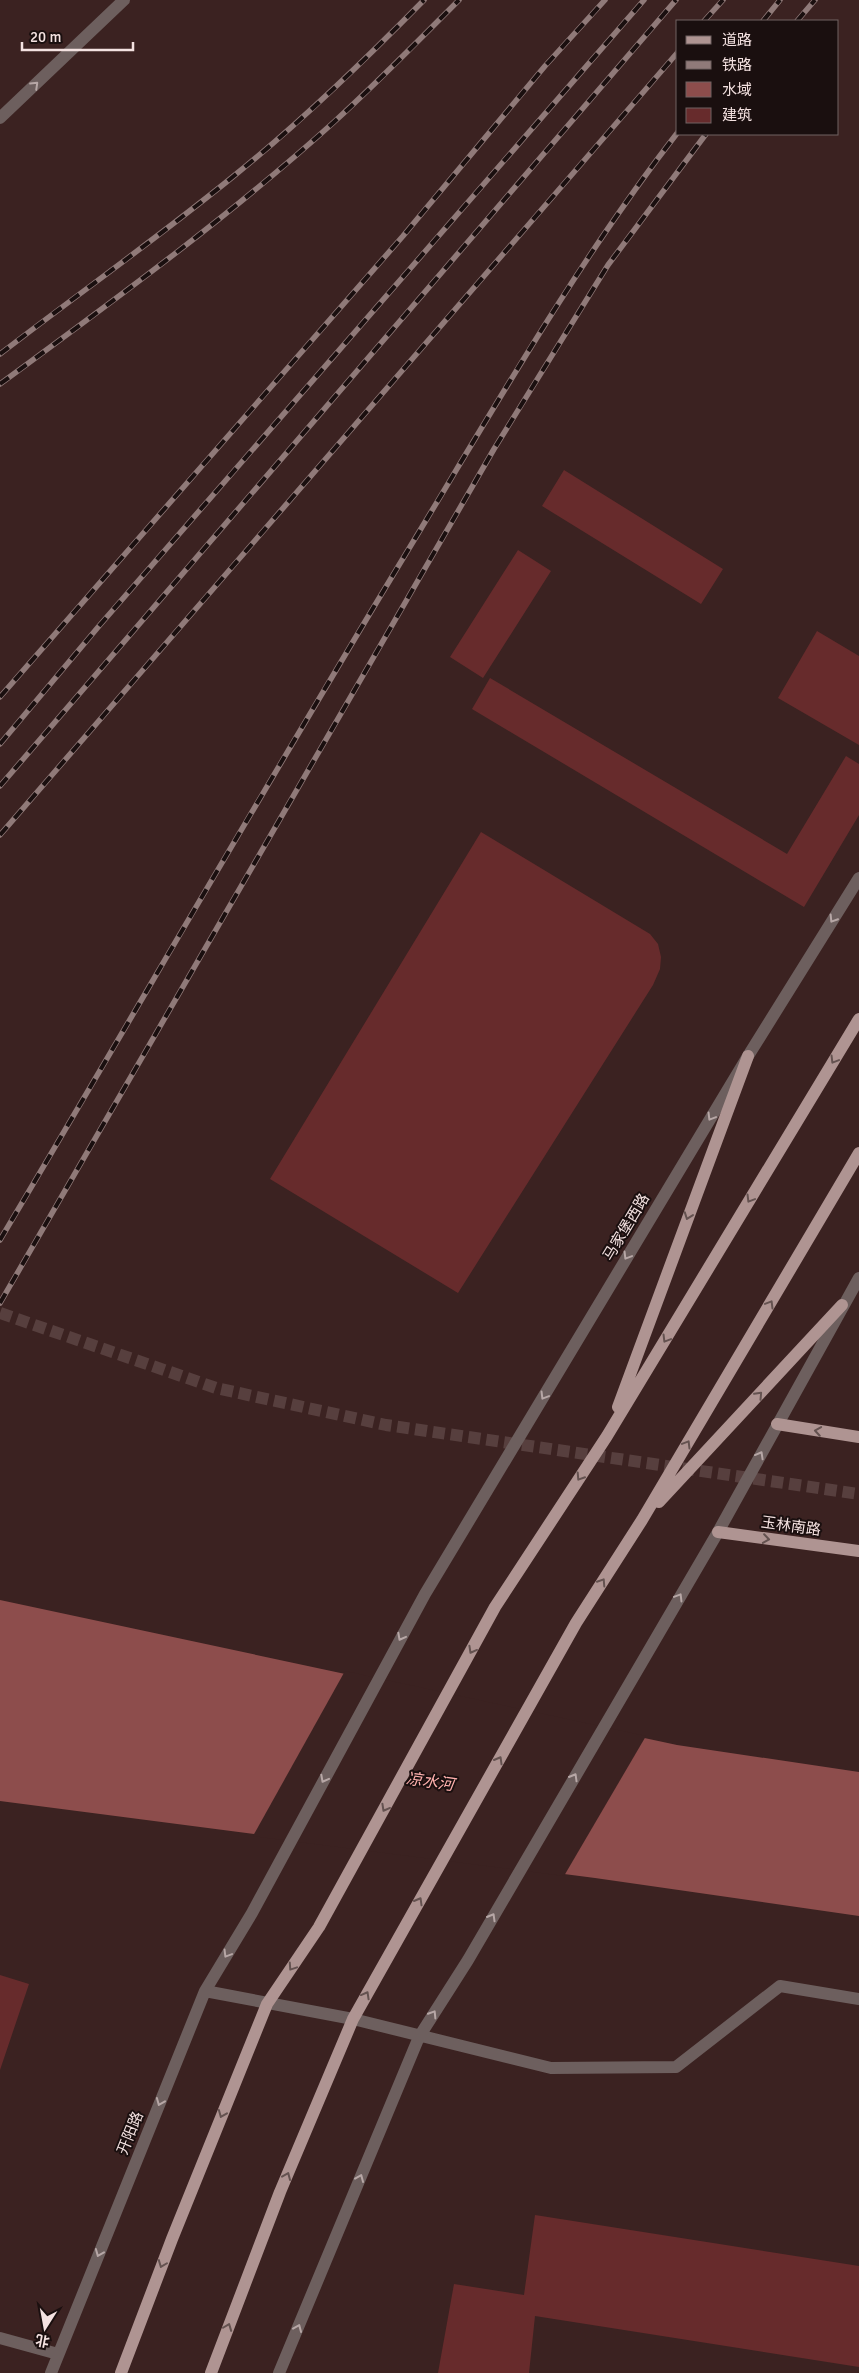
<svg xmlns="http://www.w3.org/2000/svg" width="859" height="2373" viewBox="0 0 859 2373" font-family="Signika,'Noto Sans SC',sans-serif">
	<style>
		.water { fill: #8d4d4c }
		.pier { fill: #3b2221 }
		.building { fill: #672b2c }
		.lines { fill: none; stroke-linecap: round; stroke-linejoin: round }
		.minor-tunnel { stroke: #573f3e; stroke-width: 12; stroke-dasharray: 12 6; stroke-linecap: butt }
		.minor { stroke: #6d5f5e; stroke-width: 12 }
		.major { stroke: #af9492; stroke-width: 12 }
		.rail-casing { stroke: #907a79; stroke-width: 5.5 }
		.rail { stroke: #1a0f0f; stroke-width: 4; stroke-dasharray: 11; stroke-linecap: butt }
		.oneway { stroke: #b7a7a6 }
		.oneway2 { stroke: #645250 }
		.labels { text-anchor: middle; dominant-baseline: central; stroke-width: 4; stroke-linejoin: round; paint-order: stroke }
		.street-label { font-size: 15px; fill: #f4e2e1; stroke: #1a0f0f }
		.water-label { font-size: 16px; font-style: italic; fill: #feb0ad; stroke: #1a0f0f }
	</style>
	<rect width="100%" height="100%" fill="#3b2221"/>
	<path class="water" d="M0,1600L677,1745L859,1772V1916L595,1878L0,1801Z"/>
	<path class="pier" d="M345,1671L646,1736L564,1876L253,1836Z"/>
	<path class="building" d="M564,470L723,569L701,604L542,506Z
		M518,550L551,571L483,678L450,657Z
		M817,631L859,656V745L778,698Z
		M490,678L787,854L846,756L859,764V815L804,907L472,709Z
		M481,832L650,934L658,944L661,957L660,969L653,985L458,1293L270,1179Z
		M0,1975L29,1984L0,2070Z
		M535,2215L859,2266V2367L535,2316L529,2373H438L454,2284L524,2295Z"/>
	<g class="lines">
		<path class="minor-tunnel" d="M0,1313L216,1388L386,1425L859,1494"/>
		<path class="minor" d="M0,118L124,0
			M205,1991L353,2019L551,2068L676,2067L780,1986L859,1999
			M0,2338L58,2354
			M51,2373L205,1991L252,1913L425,1594L748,1056L859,878
			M279,2373L419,2037L468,1960L718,1532L859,1278"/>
		<path class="major" d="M618,1407L748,1056
			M777,1424L859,1437
			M659,1502L842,1305
			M718,1532L859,1551
			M121,2373L172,2239L267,2004L319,1927L495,1607L607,1436L859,1019
			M211,2373L280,2192L353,2019L576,1623L642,1520L859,1153"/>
		<defs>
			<path id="rail" d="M704,21L723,0
				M763,21L780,0
				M797,21L815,0
				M0,354C78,294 159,237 235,175C302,121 364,61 424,0
				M0,384C113,301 230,216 334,122C377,83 418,41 459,0
				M0,697L403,236L545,66L605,0
				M0,744L99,626L644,0
				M0,786L676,0
				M0,835L678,52
				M0,1240C140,1004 277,766 419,532C501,396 581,257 678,132
				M0,1303L494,449L608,265L706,134"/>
		</defs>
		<use href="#rail" class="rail-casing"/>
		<use href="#rail" class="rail"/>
	</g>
	<defs><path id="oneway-chevron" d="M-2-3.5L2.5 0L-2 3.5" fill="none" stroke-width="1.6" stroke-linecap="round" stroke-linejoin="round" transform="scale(1.25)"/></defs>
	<g class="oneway">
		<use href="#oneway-chevron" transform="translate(35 85) rotate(-44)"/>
		<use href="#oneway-chevron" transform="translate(833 919) rotate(122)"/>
		<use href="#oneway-chevron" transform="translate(711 1117) rotate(121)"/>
		<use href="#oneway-chevron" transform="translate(627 1256) rotate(121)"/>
		<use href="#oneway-chevron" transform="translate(544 1396) rotate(121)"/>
		<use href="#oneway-chevron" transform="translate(760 1455) rotate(-61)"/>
		<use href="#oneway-chevron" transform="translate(679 1597) rotate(-59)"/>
		<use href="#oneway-chevron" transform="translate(401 1637) rotate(118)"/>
		<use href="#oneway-chevron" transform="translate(574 1777) rotate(-60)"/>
		<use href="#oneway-chevron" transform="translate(324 1779) rotate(118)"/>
		<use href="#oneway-chevron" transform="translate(492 1917) rotate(-60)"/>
		<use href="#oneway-chevron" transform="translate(227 1954) rotate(121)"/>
		<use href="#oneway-chevron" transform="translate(433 2014) rotate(-58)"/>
		<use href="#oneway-chevron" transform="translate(160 2102) rotate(112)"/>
		<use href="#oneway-chevron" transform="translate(360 2178) rotate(-67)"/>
		<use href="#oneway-chevron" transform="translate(99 2253) rotate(112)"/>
		<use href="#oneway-chevron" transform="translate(298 2328) rotate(-67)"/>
	</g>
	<g class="oneway2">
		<use href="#oneway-chevron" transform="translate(834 1060) rotate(121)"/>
		<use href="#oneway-chevron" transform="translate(750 1199) rotate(121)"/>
		<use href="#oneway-chevron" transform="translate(688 1216) rotate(110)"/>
		<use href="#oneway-chevron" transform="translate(770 1304) rotate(-59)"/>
		<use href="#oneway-chevron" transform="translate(666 1339) rotate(121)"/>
		<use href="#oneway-chevron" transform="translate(759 1395) rotate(-47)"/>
		<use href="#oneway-chevron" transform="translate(818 1431) rotate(-171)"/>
		<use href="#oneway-chevron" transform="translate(687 1444) rotate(-59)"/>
		<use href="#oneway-chevron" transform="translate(580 1477) rotate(123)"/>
		<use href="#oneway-chevron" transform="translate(766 1539) rotate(8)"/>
		<use href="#oneway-chevron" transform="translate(602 1582) rotate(-57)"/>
		<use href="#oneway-chevron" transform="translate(472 1650) rotate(119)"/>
		<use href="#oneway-chevron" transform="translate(499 1760) rotate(-60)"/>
		<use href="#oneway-chevron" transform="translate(385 1808) rotate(119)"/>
		<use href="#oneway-chevron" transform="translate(419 1901) rotate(-60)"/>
		<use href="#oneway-chevron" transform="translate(292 1967) rotate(124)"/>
		<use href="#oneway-chevron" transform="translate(366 1995) rotate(-61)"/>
		<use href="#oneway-chevron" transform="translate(222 2114) rotate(112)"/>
		<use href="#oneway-chevron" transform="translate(287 2176) rotate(-67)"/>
		<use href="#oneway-chevron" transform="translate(162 2264) rotate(111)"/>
		<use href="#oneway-chevron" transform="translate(228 2327) rotate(-69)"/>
	</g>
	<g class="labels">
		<g class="street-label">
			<text transform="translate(626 1227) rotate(-59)">马家堡西路</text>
			<text transform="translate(791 1526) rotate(8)">玉林南路</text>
			<text transform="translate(130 2133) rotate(-68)">开阳路</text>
		</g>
		<g class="water-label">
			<text transform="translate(430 1782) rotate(8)">凉水河</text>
		</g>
	</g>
	<rect x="676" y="20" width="162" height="115" fill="#1a0f0f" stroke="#716363"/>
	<rect x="686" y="36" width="25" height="8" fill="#af9492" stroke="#716363"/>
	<text x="722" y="45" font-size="15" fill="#f4e2e1">道路</text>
	<rect x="686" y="61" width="25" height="8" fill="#907a79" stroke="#716363"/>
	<text x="722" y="70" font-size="15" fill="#f4e2e1">铁路</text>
	<rect x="686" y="82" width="25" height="15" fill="#8d4d4c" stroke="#716363"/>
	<text x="722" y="95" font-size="15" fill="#f4e2e1">水域</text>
	<rect x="686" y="108" width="25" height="15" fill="#672b2c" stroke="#716363"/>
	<text x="722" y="120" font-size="15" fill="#f4e2e1">建筑</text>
	<g transform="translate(45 2328) rotate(191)" stroke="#1a0f0f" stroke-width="4" paint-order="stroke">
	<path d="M0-4L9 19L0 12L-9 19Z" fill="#f4e2e1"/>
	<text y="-8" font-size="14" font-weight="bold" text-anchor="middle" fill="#f4e2e1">北</text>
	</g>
	<path d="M22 42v8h111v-8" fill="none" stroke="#f4e2e1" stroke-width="2.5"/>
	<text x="30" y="42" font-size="15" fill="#f4e2e1" stroke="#1a0f0f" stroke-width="4" paint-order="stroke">20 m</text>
</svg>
